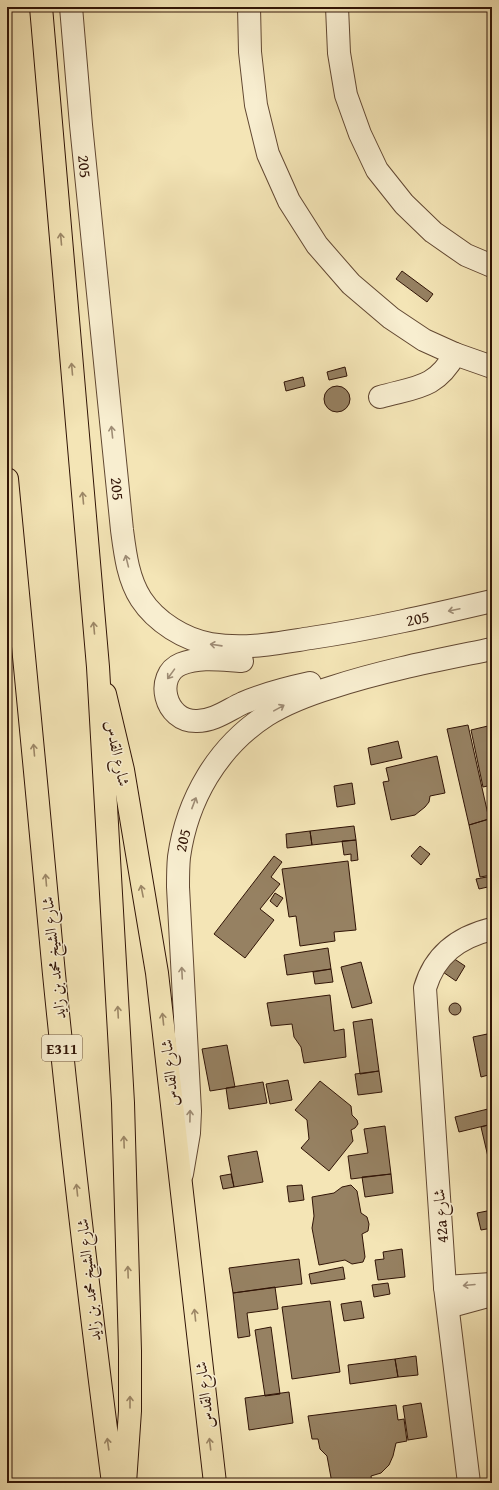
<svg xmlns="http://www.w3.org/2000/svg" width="499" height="1490" viewBox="0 0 499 1490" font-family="'Gentium Book Plus',Amiri,serif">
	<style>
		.building { fill: #968162; stroke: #311406 }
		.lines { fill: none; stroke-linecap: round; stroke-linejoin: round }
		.minor-casing { stroke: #624832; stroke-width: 24 }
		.major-casing { stroke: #311406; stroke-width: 24 }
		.highway-casing { stroke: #311406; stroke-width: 24 }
		.minor { stroke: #f8eed0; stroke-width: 22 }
		.major { stroke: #f4e5b6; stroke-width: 22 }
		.highway { stroke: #f4e5b6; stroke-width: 22 }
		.oneway { stroke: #9c8767 }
		.oneway2 { stroke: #9e8c75 }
		.labels { text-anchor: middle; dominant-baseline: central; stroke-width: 3; stroke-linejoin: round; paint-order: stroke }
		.shield { fill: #f8eed0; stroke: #6d5543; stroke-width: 1 }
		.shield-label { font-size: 15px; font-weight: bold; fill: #311406 }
		.street-label { font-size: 16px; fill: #311406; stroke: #f8eed0 }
	</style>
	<rect width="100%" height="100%" fill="#f4e5b6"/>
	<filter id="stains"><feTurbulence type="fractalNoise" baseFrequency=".005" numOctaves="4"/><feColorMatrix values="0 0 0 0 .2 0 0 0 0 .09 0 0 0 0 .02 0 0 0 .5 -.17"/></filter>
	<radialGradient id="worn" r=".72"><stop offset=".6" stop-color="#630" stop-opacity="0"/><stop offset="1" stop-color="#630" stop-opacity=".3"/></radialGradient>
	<path class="building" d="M402,271L433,294L427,302L396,279Z
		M345,367L347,376L329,380L327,372Z
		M303,377L305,386L286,391L284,382Z
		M324 399a13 13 0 1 1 26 0a13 13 0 1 1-26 0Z
		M468,725L489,819L469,825L447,729Z
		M492,725V785L483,787L471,730Z
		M398,741L402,758L371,765L368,748Z
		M437,756L445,793L430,796L429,802L425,807L415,815L391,820L383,782L389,781L386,768Z
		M352,783L355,804L337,807L334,786Z
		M489,819L492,833V875L480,877L469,825Z
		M354,826L356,840L312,845L310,831Z
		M310,831L312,845L287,848L286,834Z
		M356,840L358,860L351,861V854L344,855L342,841Z
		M420,846L430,854L421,865L411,856Z
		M274,856L282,862L271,877L280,884L260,909L274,920L245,958L214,934Z
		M348,861L356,930L334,932L335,941L300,946L296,916L289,917L282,869Z
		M492,876V886L479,889L476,879Z
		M275,893L283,898L277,907L270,901Z
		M328,948L331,969L287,975L284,955Z
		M450,956L465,966L456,981L440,970Z
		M361,962L372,1003L352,1008L341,967Z
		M331,969L333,982L315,984L313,972Z
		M330,995L334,1031L344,1029L346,1057L304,1063L301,1047L294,1037L292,1024L271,1026L267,1003Z
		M449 1009a6 6 0 1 1 12 0a6 6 0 1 1-12 0Z
		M372,1019L379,1071L360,1074L353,1022Z
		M492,1033V1074L481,1077L473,1037Z
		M227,1045L235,1087L210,1091L202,1049Z
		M379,1071L382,1092L358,1095L355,1074Z
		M288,1080L292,1100L270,1104L266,1084Z
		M320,1081L351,1106L352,1115L357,1120L358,1124L355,1128L351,1130L353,1141L329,1171L301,1148L309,1139L307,1120L295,1110Z
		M263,1082L267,1103L229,1109L226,1088Z
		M492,1108V1124L459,1132L455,1117Z
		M492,1124V1174L481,1127Z
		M385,1126L391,1174L351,1179L348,1156L368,1153L364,1129Z
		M257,1151L263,1182L234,1187L228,1156Z
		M231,1174L234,1187L223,1189L220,1176Z
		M391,1174L393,1193L365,1197L362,1177Z
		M302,1185L304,1200L289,1202L287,1186Z
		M351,1185L357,1191L361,1213L367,1217L369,1224L368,1231L362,1234L365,1257L363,1262L352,1264L345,1260L319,1265L312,1228L314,1216L312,1197L334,1193L342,1187Z
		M492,1210V1228L481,1230L477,1213Z
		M402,1249L405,1277L378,1280L375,1260L384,1259L383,1252Z
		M299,1259L302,1284L233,1293L229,1268Z
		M343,1267L345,1279L311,1284L309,1274Z
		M388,1283L390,1294L374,1297L372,1285Z
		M275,1287L278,1309L247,1313L250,1336L238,1338L233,1293Z
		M330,1301L340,1372L292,1379L282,1307Z
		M361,1301L364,1318L344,1321L341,1304Z
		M271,1327L280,1394L265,1396L255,1330Z
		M416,1356L418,1375L398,1377L395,1359Z
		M395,1359L398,1377L350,1384L348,1365Z
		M289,1392L293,1423L249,1430L245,1398Z
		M421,1403L427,1437L408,1440L403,1406Z
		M396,1405L398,1420L404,1419L407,1441L396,1443L393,1456L389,1465L381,1473L371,1476L372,1483H332L327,1456L320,1449L318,1439H312L308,1416Z"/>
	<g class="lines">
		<defs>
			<g id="minor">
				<path id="s1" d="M71,7L81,125L122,530C125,553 128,579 141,599C156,622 185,640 211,644C245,650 278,643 311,638C372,629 432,615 492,601"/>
				<path d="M249,7L250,52L256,105L268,154L289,201L317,245L351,284L391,318L424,340L455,354L492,367"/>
				<path d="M337,7L339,53L346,95L360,134L377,170L404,204L433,232L466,255L492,266"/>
				<path d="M380,397C415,387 436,389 455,354"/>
				<path d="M242,661C223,660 200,656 181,664C154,675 164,722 197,721C214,721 228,710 243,703C264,694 287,688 310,683"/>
				<path id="s2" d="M182,1174L189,1133L190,1111L178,887C178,877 178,867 179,857C187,800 217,747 267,715C288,702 310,694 333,687C385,670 439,660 492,649"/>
				<path d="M445,1287L492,1284"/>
				<path d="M448,1307L492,1295"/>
				<path d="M469,1483L445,1287L425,988C435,954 459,937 492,929"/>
			</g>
			<path id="major" d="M105,694L123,770L157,973L215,1483"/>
			<path id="highway" d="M41,7L98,667L123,1103L130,1351V1411L125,1483
				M7,479C24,644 38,809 54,974C71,1144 91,1314 113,1483"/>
		</defs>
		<use href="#minor" class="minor-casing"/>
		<use href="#major" class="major-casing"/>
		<use href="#highway" class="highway-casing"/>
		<use href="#minor" class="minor"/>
		<use href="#major" class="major"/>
		<use href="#highway" class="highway"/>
	</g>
	<defs><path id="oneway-shaft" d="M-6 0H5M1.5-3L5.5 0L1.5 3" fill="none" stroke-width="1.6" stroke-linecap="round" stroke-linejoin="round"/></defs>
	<g class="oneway">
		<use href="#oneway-shaft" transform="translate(61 239) rotate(-95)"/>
		<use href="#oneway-shaft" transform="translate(72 369) rotate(-95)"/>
		<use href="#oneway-shaft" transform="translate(83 498) rotate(-95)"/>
		<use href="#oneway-shaft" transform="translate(94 628) rotate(-95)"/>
		<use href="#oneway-shaft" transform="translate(34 750) rotate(-95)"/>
		<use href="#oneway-shaft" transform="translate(46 880) rotate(-95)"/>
		<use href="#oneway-shaft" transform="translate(142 891) rotate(-101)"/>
		<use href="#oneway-shaft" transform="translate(118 1012) rotate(-93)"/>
		<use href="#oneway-shaft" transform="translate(163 1019) rotate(-96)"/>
		<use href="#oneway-shaft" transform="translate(124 1142) rotate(-92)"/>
		<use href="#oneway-shaft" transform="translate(77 1190) rotate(-96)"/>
		<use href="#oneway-shaft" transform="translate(128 1272) rotate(-92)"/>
		<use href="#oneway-shaft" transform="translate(195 1315) rotate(-96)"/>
		<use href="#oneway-shaft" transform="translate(130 1402) rotate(-90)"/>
		<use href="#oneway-shaft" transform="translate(108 1444) rotate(-98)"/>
		<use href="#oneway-shaft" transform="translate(210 1444) rotate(-97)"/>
	</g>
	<g class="oneway2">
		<use href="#oneway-shaft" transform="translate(112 432) rotate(-96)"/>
		<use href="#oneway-shaft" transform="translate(127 561) rotate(-104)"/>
		<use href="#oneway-shaft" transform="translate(454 610) rotate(168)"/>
		<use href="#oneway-shaft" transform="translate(216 645) rotate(-172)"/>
		<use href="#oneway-shaft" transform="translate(171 674) rotate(126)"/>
		<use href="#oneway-shaft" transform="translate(279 708) rotate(-29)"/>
		<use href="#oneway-shaft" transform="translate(194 803) rotate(-69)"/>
		<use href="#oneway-shaft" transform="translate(182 973) rotate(-93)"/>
		<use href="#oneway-shaft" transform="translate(190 1116) rotate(-89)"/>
		<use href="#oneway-shaft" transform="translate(469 1285) rotate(175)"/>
	</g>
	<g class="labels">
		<rect class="shield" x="42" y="1035" width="40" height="26" rx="3"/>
		<g class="shield-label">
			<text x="62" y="1048">E311</text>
		</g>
		<g class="street-label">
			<text stroke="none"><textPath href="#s1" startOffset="160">205</textPath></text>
			<text stroke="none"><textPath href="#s1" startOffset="484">205</textPath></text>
			<text stroke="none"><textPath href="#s1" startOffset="892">205</textPath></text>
			<text transform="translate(118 753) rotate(78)">شارع القدس</text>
			<text stroke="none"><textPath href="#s2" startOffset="335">205</textPath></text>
			<text transform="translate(53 958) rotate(-96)">شارع الشيخ محمد بن زايد</text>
			<text transform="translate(169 1073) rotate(-96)">شارع القدس</text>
			<text transform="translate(440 1216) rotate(-94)">42a شارع</text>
			<text transform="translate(88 1280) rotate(-96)">شارع الشيخ محمد بن زايد</text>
			<text transform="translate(204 1395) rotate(-97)">شارع القدس</text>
		</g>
	</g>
	<rect width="499" height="1490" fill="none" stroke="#f4e5b6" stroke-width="24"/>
	<rect x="8" y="8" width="483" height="1474" fill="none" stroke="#311406" stroke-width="2"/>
	<rect x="12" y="12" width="475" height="1466" fill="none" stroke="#311406"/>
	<rect width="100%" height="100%" filter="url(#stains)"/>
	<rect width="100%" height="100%" fill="url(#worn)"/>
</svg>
